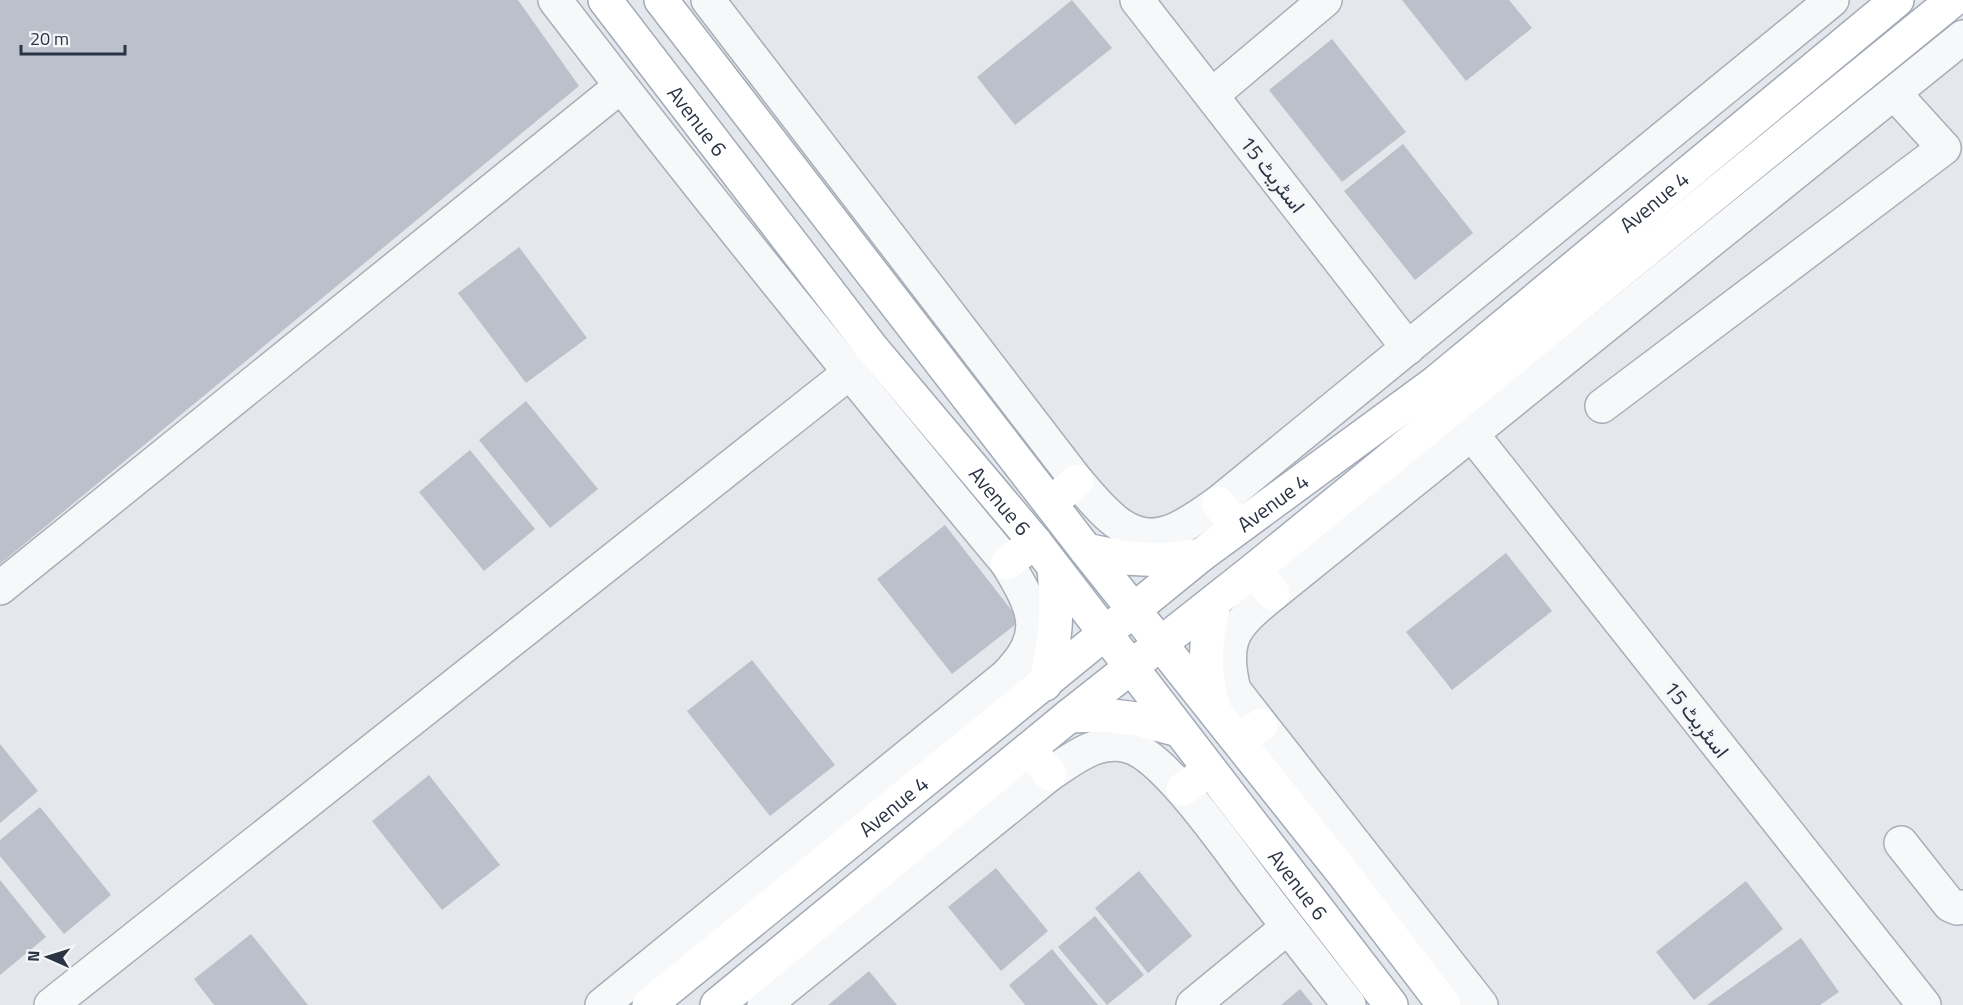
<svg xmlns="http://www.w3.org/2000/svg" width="1963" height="1005" viewBox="0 0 1963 1005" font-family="'Titillium Web',Vazirmatn,sans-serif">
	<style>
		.building { fill: #bbc0ca }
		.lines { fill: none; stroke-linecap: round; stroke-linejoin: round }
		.minor-casing { stroke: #a9aeb7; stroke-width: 36 }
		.major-casing { stroke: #a3abb8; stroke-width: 36 }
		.minor { stroke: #f7f8fa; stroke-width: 33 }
		.major { stroke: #fff; stroke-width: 33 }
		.labels { text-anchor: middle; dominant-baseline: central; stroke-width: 5; stroke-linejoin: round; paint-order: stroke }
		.street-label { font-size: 21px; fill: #2b3445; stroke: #f4f6f9 }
	</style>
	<rect width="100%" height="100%" fill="#e4e7ec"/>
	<path class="building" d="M0,0H518L579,86L0,564Z
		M1072,0L1112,48L1015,125L977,77Z
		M1402,0H1509L1532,28L1466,81Z
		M1332,39L1406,132L1342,182L1269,90Z
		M1403,144L1473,233L1415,280L1344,191Z
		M519,247L587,338L526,383L458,293Z
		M526,401L598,489L550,528L479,440Z
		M470,450L535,529L484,571L419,492Z
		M945,525L1020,621L952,674L877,579Z
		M1506,553L1552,611L1452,690L1406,632Z
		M752,660L835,765L770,816L687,711Z
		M0,744L38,791L0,823Z
		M429,775L500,865L442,910L372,821Z
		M40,807L111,895L64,934L0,856V840Z
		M996,868L1048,931L1001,971L948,907Z
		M1139,871L1192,936L1148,973L1095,908Z
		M0,880L46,937L0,975Z
		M1746,881L1783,929L1694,1000L1656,952Z
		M1095,916L1144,975L1107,1005L1058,947Z
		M251,934L308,1005H214L194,979Z
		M1801,938L1839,992L1820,1005H1707Z
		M1052,949L1098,1005H1025L1009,985Z
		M869,971L897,1005H828Z
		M1300,989L1313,1005H1281Z"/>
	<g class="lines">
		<defs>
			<path id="minor" d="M555,0C701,191 853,378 1007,563C1035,609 1048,635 1005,677L602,1005
				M708,0L1077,481C1100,507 1128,547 1169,532C1187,526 1203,513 1218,503L1832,0
				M1137,0L1408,348
				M1212,95L1325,0
				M1602,406L1944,148L1894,93
				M1471,433L1924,1005
				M0,588L621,86
				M1901,843L1950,905L1957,908L1963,907
				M51,1005L849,373
				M764,1005L1050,774C1074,758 1098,738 1128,746C1167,756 1235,859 1262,893C1291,931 1320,968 1349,1005
				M1193,1005L1288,927
				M1481,1005L1234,690C1221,638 1235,625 1273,594L1963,37"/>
			<g id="major">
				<path id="s1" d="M605,0L871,347L1035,542L1391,1005"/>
				<path d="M661,0L1086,550L1343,873L1444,1005"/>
				<path d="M1051,503L1077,481"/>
				<path d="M1218,503L1237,527"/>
				<path d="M1086,550L1124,558L1163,560L1201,555"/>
				<path d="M1007,563L1035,542"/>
				<path d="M1255,569L1273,594"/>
				<path d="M1045,684C1056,640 1058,613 1054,568"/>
				<path d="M1214,708C1202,672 1205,637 1215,601"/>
				<path d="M1069,716L1104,715L1137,719L1179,730"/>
				<path d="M1239,741L1261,725"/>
				<path d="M1029,749L1050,774"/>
				<path d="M1183,789L1209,770"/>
				<path id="s2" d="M649,1005L1201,555L1435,383L1897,0"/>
				<path d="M717,1005L1069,716L1255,569L1953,0"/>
			</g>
		</defs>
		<use href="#minor" class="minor-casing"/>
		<use href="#major" class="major-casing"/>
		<use href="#minor" class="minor"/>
		<use href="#major" class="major"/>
	</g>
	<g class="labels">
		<g class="street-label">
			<text stroke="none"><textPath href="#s1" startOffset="152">Avenue 6</textPath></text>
			<text transform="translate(1273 174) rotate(52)">اسٹریٹ 15</text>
			<text stroke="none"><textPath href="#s2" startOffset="1287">Avenue 4</textPath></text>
			<text stroke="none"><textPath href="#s1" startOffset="638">Avenue 6</textPath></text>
			<text stroke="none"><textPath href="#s2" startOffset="801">Avenue 4</textPath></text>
			<text transform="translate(1697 719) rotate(52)">اسٹریٹ 15</text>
			<text stroke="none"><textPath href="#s2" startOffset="315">Avenue 4</textPath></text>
			<text stroke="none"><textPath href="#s1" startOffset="1124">Avenue 6</textPath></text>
		</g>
	</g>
	<g transform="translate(48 957) rotate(273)" stroke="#f4f6f9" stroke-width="4.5" paint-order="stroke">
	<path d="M0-4.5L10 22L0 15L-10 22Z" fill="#2b3445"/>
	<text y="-9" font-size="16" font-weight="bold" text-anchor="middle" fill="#2b3445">N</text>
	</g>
	<path d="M21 45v9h104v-9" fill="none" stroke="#2b3445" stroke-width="3"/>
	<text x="30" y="45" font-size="18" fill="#2b3445" stroke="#f4f6f9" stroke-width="4.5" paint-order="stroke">20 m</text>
</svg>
